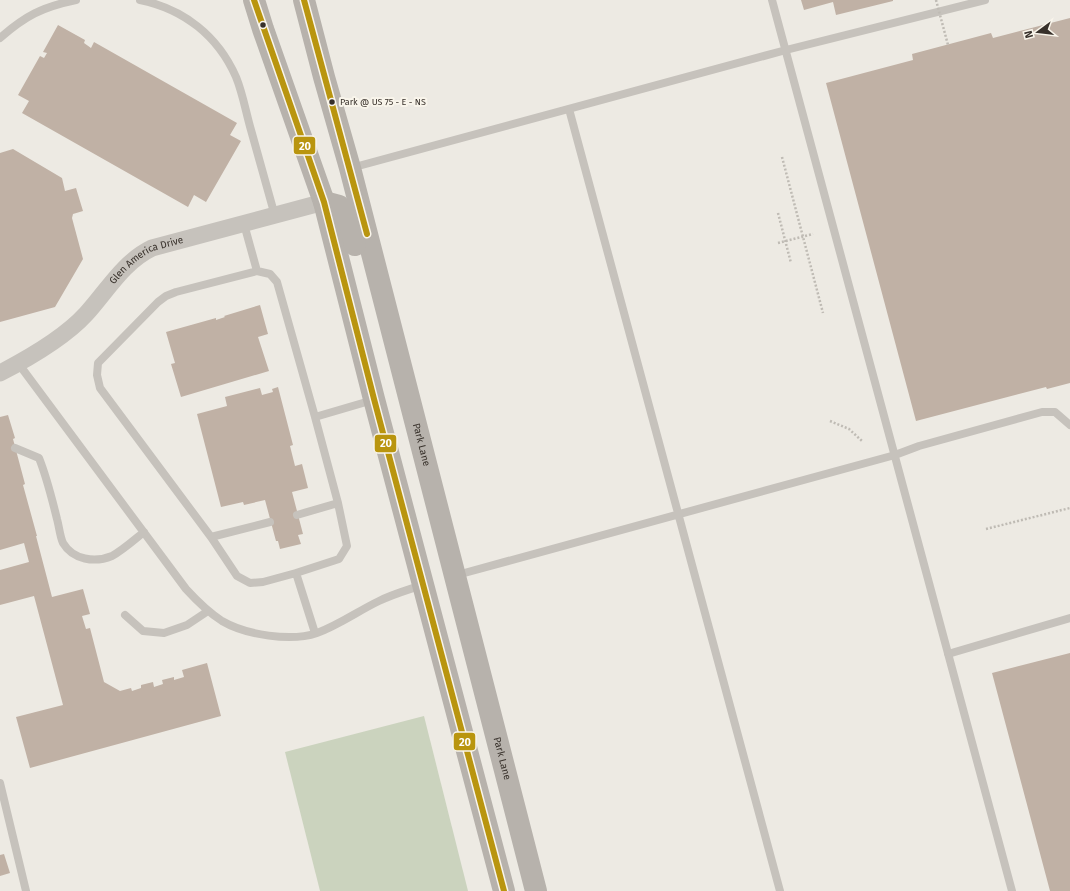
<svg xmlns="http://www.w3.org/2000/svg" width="1070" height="891" viewBox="0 0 1070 891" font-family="'Fira Sans',sans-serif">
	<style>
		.pitch { fill: #cbd3be }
		.building { fill: #c0b1a5 }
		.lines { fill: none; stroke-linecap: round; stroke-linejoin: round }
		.path { stroke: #bfbbb4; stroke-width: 2.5; stroke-dasharray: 2 2; stroke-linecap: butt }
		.service { stroke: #c6c2bc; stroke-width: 8 }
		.minor { stroke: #c6c2bc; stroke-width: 17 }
		.secondary { stroke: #b7b2ac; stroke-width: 22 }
		.path-bridge { stroke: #bfbbb4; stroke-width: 2.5; stroke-dasharray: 2 2; stroke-linecap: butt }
		.bus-1-casing { stroke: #f9f5eb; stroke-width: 9 }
		.bus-1 { stroke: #b9950f; stroke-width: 6 }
		.bus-dot { fill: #37302a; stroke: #f9f5eb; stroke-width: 1.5 }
		.labels { text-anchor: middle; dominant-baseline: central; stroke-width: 4; stroke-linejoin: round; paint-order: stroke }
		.bus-label { font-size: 9px; fill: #37302a; stroke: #f9f5eb; text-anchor: start }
		.street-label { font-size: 10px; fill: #37302a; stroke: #f9f5eb }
		.line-badge { stroke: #f9f5eb; stroke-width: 1.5 }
		.badge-label { font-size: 11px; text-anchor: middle; font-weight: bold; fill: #fff }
	</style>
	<rect width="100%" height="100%" fill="#edeae3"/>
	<path class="pitch" d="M424,716L468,891H320L285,752Z"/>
	<path class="building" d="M801,0H893V1L836,15L833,2L804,10Z
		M1070,18V383L1047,389L1046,387L916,421L826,83L913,60L912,54L991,33L993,38Z
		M58,25L85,40L84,43L91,48L94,42L237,123L230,135L241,141L206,202L194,195L188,207L22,113L29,101L18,95L40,56L44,58L47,53L43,52Z
		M13,149L62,178L65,191L76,188L83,211L73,214L72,218L83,259L55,307L0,322V153Z
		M260,305L268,334L258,337L269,371L181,397L171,364L175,363L166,332L216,318V320L225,317L224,316Z
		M278,387L293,445L290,446L295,466L302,464L308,488L292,492L303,534L298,535L301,544L280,549L278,541H276L265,500L244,505L243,502L221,507L197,414L227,406L225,397L260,388L262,395L273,392L272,389Z
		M8,415L15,438L13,439L25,484L23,485L37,536H36L52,597L83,589L90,614L82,616L86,629L90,628L104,682L120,691L131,688L132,691L141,688V685L153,682L154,687L163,684L162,680L174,677V680L184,677L182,670L207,663L221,716L30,768L16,717L63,705L34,596L0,605V570L29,562L24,543L0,550V417Z
		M1070,653V891H1050L992,673Z
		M4,854L10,873L0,876V855Z"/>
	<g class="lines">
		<path class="path" d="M782,157L823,313
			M778,213L791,263
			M778,243L813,234
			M830,421L849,429L862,441
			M986,529L1070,508"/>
		<path class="service" d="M140,0C184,9 218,36 236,77C243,94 246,113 251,130C259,159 267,187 275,216
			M772,0L1012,891
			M0,38C25,16 42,7 76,0
			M569,109L780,891
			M351,168L786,50L985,0
			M244,224L257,271
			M18,363L186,589C197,601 208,612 222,621C246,635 291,642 317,633C339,625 358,611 379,601C393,594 408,590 422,585
			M15,448L39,458C47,478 52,499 57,519C59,526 60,537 63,543C73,560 95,563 112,556C123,550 134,540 144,532
			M297,515L338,503
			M211,537L270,522
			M296,573L263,582L250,583L237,576L211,537L100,388L97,375L98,363L158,302L166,296L176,292L257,271L270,274L277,282L315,417
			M457,575L895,455L919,446L1042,412H1055L1070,425
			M125,615L143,631L164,633L187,625L208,611
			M315,633L296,573L339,559L347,546L338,503L315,417L373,400
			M948,654L1070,618
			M0,783L26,891"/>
		<path class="minor" id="s1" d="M0,373C27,359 66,336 86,314C107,291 123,262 152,248L324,202"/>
		<g class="secondary">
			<path d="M254,0L263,29L324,202L374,399L504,891"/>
			<path id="s2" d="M304,0L324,77L350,168L536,891"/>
			<path d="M324,202L339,206L349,220L355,245"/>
		</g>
		<path class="path-bridge" d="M936,0L948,45"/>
		<defs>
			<path id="bus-1" d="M254,0L324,202L374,399L504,891
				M304,0L367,234"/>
		</defs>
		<use href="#bus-1" class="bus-1-casing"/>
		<use href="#bus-1" class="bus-1"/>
	</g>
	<g class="bus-dot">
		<circle cx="263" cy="25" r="3.5"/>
		<circle cx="332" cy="102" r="3.5"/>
	</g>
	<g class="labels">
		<g class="bus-label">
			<text x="340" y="102">Park @ US 75 - E - NS</text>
		</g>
		<g class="street-label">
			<text stroke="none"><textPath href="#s1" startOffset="188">Glen America Drive</textPath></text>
			<text stroke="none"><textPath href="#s2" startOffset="460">Park Lane</textPath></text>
			<text stroke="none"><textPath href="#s2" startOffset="784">Park Lane</textPath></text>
		</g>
	</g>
	<g class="line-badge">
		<rect x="293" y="136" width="23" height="19" rx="4" fill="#b9950f"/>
		<rect x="374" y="434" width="23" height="19" rx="4" fill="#b9950f"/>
		<rect x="453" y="732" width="23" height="19" rx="4" fill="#b9950f"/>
	</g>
	<g class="badge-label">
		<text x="305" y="150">20</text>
		<text x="386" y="447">20</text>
		<text x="465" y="746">20</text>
	</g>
	<g transform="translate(1038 32) rotate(255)" stroke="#f9f5eb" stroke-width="3" paint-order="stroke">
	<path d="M0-3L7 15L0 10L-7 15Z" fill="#37302a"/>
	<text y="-6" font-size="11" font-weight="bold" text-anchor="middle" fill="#37302a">N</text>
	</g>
</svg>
